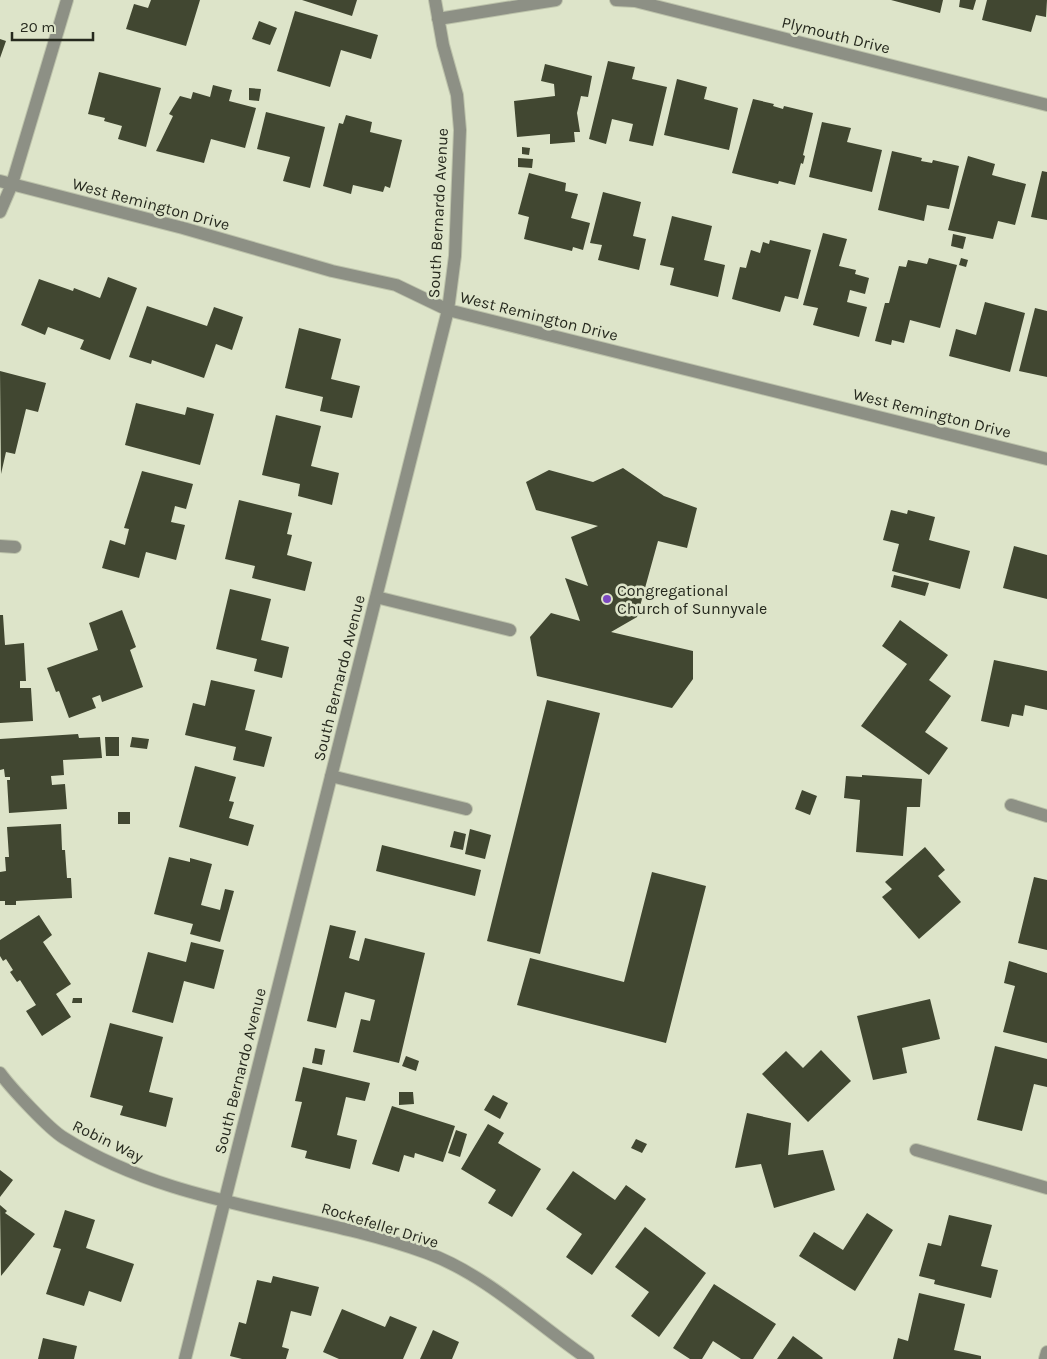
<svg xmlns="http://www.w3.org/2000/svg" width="1047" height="1359" viewBox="0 0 1047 1359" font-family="Karla,sans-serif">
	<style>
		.building { fill: #414731 }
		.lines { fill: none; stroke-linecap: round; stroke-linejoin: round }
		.minor-casing { stroke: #bcc2aa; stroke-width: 14 }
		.minor { stroke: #8d9085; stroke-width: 12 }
		.poi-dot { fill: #7b48c0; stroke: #dde4c9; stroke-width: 2 }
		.labels { text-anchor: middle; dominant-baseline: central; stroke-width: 5; stroke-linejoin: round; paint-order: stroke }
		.street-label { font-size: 16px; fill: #26291e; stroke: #dde4c9 }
		.poi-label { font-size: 16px; fill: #26291e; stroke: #dde4c9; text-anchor: start }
	</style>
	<rect width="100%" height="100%" fill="#dde4c9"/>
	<path class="building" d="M151,0H200L186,46L126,29L134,4L148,8Z
		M302,0H357L352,16Z
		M891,0H943L940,13Z
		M960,0H976L973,10L959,7Z
		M987,0H1047L1046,17L1036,15L1031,32L982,20Z
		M295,11L378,35L371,59L341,50L330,87L277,71Z
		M259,21L277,28L270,45L252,39Z
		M0,39L6,41L0,58Z
		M608,61L635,67L632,79L667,87L653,146L629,141L633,124L612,119L606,144L589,139Z
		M545,64L592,76L588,97L581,96L577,113L580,132H574L575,142L550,144V134L517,137L514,101L555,96L554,84L541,81Z
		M99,72L161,88L146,147L118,139L122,126L104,121L105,118L88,114Z
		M677,79L707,87L704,99L738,108L729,150L664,135Z
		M213,85L232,90L229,101L256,108L245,148L211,139L204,163L156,151L173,116L169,114L180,96L191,99L193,92L210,97Z
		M249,88L261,89L259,101L249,100Z
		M753,99L774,104L773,106L783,109L784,106L813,113L803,155L805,156L803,164L801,163L795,185L779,181L778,184L732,173Z
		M266,112L325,127L310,188L283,181L290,157L257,149Z
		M346,115L372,122L370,132L402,140L390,188L385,186L383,192L353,185L351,194L323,186L339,123L343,124Z
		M822,122L851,128L847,142L882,150L872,192L809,177Z
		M522,147L530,148L529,155L522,154Z
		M892,151L922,158L921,161L932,163L933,160L959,166L949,209L927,205L924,221L878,210Z
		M968,156L995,164L992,175L1026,184L1015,225L998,221L993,239L948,230Z
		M518,158L533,159L532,168L518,167Z
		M1042,171L1047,172V220L1031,217Z
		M529,173L566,183L565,191L578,194L571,218L590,223L583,250L573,247L572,251L524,239L529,217L518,214Z
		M603,192L641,202L633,236L646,239L639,270L598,260L602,245L590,243Z
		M672,216L712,226L704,260L725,265L718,297L670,285L674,268L660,265Z
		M823,233L847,239L839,266L856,270L855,274L869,278L865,294L850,290L847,302L867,307L859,337L813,325L818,308L803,305Z
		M953,234L966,237L963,249L951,246Z
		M770,240L811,250L798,299L785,296L780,312L732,299L740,267L746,268L751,250L760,253L763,242L769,244Z
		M929,258L957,265L940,328L910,320L904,343L892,340L891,345L875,341L885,303H889L899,266L906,267L908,260L927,264Z
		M961,258L968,260L966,267L959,265Z
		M108,277L137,288L110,360L80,349L84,340L48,327L45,335L21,325L39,279L73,291L74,288L100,298Z
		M985,302L1025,313L1010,372L949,356L956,329L976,335Z
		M147,306L207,326L214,307L243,317L232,350L216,344L204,378L152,360L151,364L129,357Z
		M1035,308L1047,311V377L1019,371Z
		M299,328L341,339L331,379L360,386L352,418L320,411L323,397L285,388Z
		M0,371L46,383L38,412L26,409L15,454L6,452L1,474Z
		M136,403L185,415L187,407L214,414L200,465L125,445Z
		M276,415L321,426L311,466L339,473L332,505L298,496L300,484L262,475Z
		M623,468L664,496L697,508L687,548L658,541L637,617L611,632L693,651V679L672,708L537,676L530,637L551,613L580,621L565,578L588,586L571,537L598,526L536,510L526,482L549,470L593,482Z
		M142,471L193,484L186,509L175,506L171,522L185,525L176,560L146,552L139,578L102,568L110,540L125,545L129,529L124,528Z
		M239,500L292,513L287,534L292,535L287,555L312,562L305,591L252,578L255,566L225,559Z
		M891,510L907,514L908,510L935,517L929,540L970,551L960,589L892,571L899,544L883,540Z
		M1014,546L1047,555V599L1003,588Z
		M894,575L929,583L925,596L891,587Z
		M230,589L271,599L261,640L289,647L282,678L254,671L257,659L216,649Z
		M122,610L136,647L130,650L143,687L102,702L100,695L92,698L96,708L69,718L59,691L56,692L47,668L98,650L89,623Z
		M0,615H3L5,645L24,643L26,681H20V688H31L33,721L0,723Z
		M900,620L948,655L929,680L951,696L925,732L948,748L929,775L861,726L907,664L882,646Z
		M994,660L1047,671V710L1025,705L1023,716L1012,714L1009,727L981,721Z
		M211,680L255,690L245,730L272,737L264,767L233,760L236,747L185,735L193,703L205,706Z
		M547,700L600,713L540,954L487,941Z
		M78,734L79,738L100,737L102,758L63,760L64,775L51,776L52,785L65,784L67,809L9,813L7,780H10V777H5L4,769L0,770V739Z
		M105,737H119V756H106Z
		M132,737L149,739L147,749L130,747Z
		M195,766L236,777L229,801L234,802L229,818L254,825L248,846L179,827Z
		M862,775L922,779L920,807H907L903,856L856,852L860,800L844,798L846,776L862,777Z
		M802,790L817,796L810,815L795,809Z
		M118,812H130V824H118Z
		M61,824L62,850H65L67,878H71L72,898L16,901V905H5V901H0V872L6,871L5,857H9L7,827Z
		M470,829L491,835L485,859L465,854Z
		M454,831L466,834L463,850L450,847Z
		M382,845L481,870L475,896L376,871Z
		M925,847L945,870L938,876L961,902L919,939L882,897L892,889L885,882Z
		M169,857L190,862V858L212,864L201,905L220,910L225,889L234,891L220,942L190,934L193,924L154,914Z
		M652,872L706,886L666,1043L517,1005L530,958L624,982Z
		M1034,877L1047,880V950L1018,943Z
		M39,915L52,935L43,942L71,984L56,994L71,1017L42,1036L26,1011L36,1005L20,980L17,982L10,972L13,970L6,959L3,961L0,956V940Z
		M330,925L356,931L349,958L359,961L365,938L425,953L399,1063L353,1052L361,1019L370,1021L375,1000L345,992L336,1028L307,1021Z
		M191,942L224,950L214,989L184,981L173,1023L132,1012L148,952L186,962Z
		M1009,961L1047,973V1043L1003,1032L1015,986L1004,983Z
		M73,998H82V1003H72Z
		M930,999L940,1039L902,1048L907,1073L873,1080L857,1016Z
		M110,1023L163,1037L149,1092L173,1098L166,1127L120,1115L123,1106L90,1097Z
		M995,1046L1047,1059V1087L1034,1084L1022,1131L977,1120Z
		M315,1048L325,1050L322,1065L312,1063Z
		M821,1050L851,1081L808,1122L762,1074L786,1051L803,1068Z
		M406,1056L419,1061L416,1071L402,1066Z
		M303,1067L370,1083L365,1101L346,1097L337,1135L357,1140L350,1169L305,1158L307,1151L291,1147L302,1102L295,1101Z
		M399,1092H413L414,1104L399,1105Z
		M493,1095L508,1103L500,1119L484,1110Z
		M392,1106L455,1126L443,1162L415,1153L414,1158L404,1155L399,1172L372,1164Z
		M747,1113L791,1123L788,1155L823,1150L835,1190L774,1208L761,1164L735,1168Z
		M488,1124L504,1133L498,1143L541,1169L512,1217L488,1203L496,1190L461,1169Z
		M456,1130L467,1134L460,1157L448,1153Z
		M636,1139L647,1144L642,1153L631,1148Z
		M0,1170L13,1180L0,1197Z
		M573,1171L615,1200L626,1185L646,1199L592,1275L566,1257L582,1234L546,1209Z
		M0,1205L7,1211L5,1213L35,1234L1,1276Z
		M65,1210L95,1220L86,1248L134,1264L121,1302L89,1291L84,1306L46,1294L61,1249L53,1247Z
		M867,1213L893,1230L855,1291L799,1256L814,1232L843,1250Z
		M949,1215L992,1225L981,1266L998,1270L991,1298L934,1284L935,1280L919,1276L928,1243L941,1246Z
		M645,1227L706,1273L659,1337L631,1316L649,1292L615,1267Z
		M273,1276L319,1287L311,1316L291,1311L282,1347L289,1349L286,1359H242L230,1356L239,1322L246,1324L257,1280L271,1283Z
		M714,1284L776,1324L753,1359H741L713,1341L702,1359H690L673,1348Z
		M919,1293L965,1304L954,1350L981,1356V1359H893L898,1338L908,1341Z
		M342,1309L385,1327L390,1316L417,1327L403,1359H339L323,1352Z
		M433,1330L459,1342L452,1359H420Z
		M793,1336L823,1358L822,1359H777Z
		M43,1338L77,1346L74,1359H38Z"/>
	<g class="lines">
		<defs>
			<path id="minor" d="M616,0L635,1L1047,105
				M438,19L556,0
				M0,181L183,228L332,271L396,285L448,310L1047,459
				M0,212L12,184L67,0
				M0,546L15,547
				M376,597L510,630
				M331,776L466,809
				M1011,805L1047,816
				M0,1073C11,1088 49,1129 64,1138C174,1207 307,1210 427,1253C485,1274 537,1324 588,1359
				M916,1150L1047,1188
				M185,1359L448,310L455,256L460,130L457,95L443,45L435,0
				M1045,1359L1047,1352"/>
		</defs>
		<use href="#minor" class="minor-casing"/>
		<use href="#minor" class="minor"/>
	</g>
	<circle class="poi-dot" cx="607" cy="599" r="5"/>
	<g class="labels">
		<g class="street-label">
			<text transform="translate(836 35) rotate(14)">Plymouth Drive</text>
			<text transform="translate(151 204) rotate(15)">West Remington Drive</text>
			<text transform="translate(438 213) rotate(-87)">South Bernardo Avenue</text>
			<text transform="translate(539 316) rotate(14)">West Remington Drive</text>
			<text transform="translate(932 413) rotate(14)">West Remington Drive</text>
			<text transform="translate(339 678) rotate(-76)">South Bernardo Avenue</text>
			<text transform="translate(240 1071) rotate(-76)">South Bernardo Avenue</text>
			<text transform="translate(108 1141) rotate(26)">Robin Way</text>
			<text transform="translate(380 1225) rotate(17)">Rockefeller Drive</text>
		</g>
		<g class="poi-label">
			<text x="617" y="590">Congregational<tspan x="617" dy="18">Church of Sunnyvale</tspan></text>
		</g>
	</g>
	<path d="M12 32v8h81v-8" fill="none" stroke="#26291e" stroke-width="2.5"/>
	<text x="20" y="32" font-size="15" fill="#26291e" stroke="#dde4c9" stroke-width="4" paint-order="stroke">20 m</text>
</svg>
